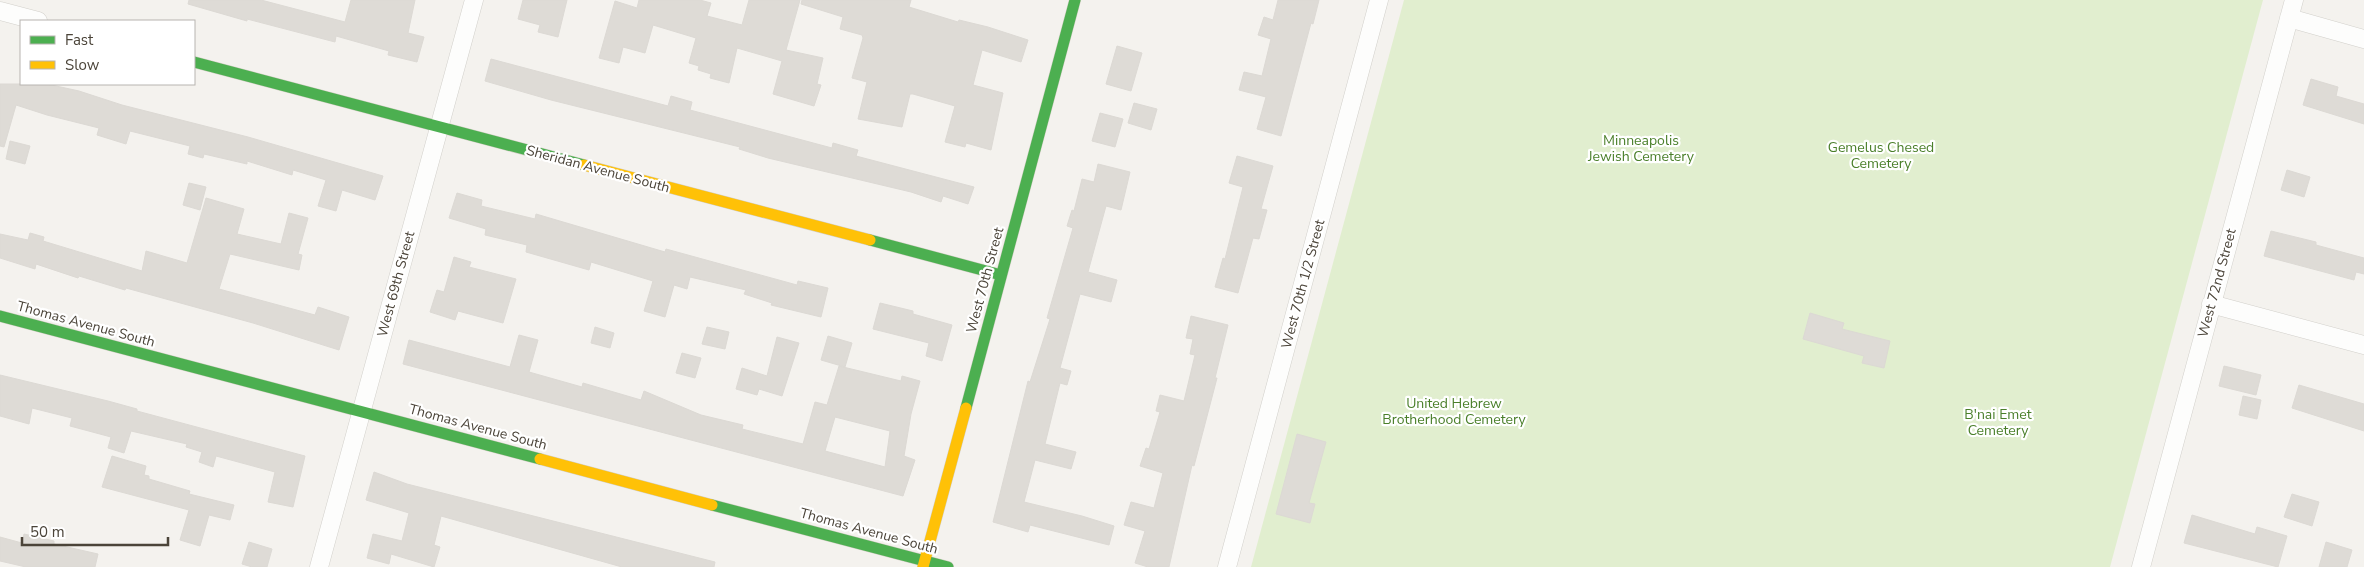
<svg xmlns="http://www.w3.org/2000/svg" width="2364" height="567" viewBox="0 0 2364 567" font-family="'Nunito Sans',sans-serif">
	<style>
		.green { fill: #e1eecf }
		.building { fill: #dedbd6; stroke: #dcd9d4; fill-rule: evenodd }
		.lines { fill: none; stroke-linecap: round; stroke-linejoin: round }
		.street-casing { stroke: #d2d0cb; stroke-width: 19 }
		.fast-casing { stroke: #d3cfc5; stroke-width: 12 }
		.slow-casing { stroke: #d3cfc5; stroke-width: 12 }
		.street { stroke: #fdfdfc; stroke-width: 18 }
		.fast { stroke: #4caf50; stroke-width: 11 }
		.slow { stroke: #ffc107; stroke-width: 11 }
		.labels { text-anchor: middle; dominant-baseline: central; stroke-width: 4.5; stroke-linejoin: round; paint-order: stroke }
		.park-label { font-size: 14px; fill: #4a7f2a; stroke: #fff }
		.street-label { font-size: 14px; fill: #4b4439; stroke: #fff }
	</style>
	<rect width="100%" height="100%" fill="#f4f2ee"/>
	<path class="green" d="M1404,0H2263L2110,567H1251Z"/>
	<path class="building" d="M189,0H261L345,22L351,0H415L408,33L424,37L417,62L388,55L389,51L336,36L335,42L247,19V21L188,4Z
		M523,0H567L558,37L538,32L540,25L518,19Z
		M639,0H700L711,3L707,16L742,25L749,0H800L786,50L823,58L817,84L821,85L814,106L773,94L782,61L737,48L729,83L710,78L711,74L698,70L699,66L689,63L696,38L653,25L645,53L623,47L619,63L599,58L615,1L637,8Z
		M802,0H911L909,7L958,22L959,20L988,27L1028,40L1021,62L982,50L973,85L1003,93L991,150L966,143L965,147L945,142L955,106L913,94H910L902,127L858,119L867,82L852,78L863,38L862,35L840,29L843,17L801,4Z
		M1278,0H1319L1313,24L1311,23L1281,136L1257,129L1266,97L1239,90L1244,72L1262,76L1271,39L1258,35L1264,17L1273,20Z
		M1117,46L1142,53L1131,91L1106,84Z
		M491,59L668,106L671,96L692,102L690,110L832,148L833,143L858,150L856,156L974,187L968,204L943,196L941,202L911,192L768,158L739,149L740,147L551,100L485,81Z
		M2311,79L2338,87L2336,96L2364,104V124L2303,105Z
		M0,84H47L79,91L122,105L248,137L383,176L375,200L342,190L336,211L318,206L326,180L293,170L292,175L247,161V164L204,154L203,158L188,154L190,146L130,131L126,144L97,135L99,128L47,115L16,105L4,147L0,146Z
		M1134,103L1157,109L1151,130L1128,123Z
		M1100,113L1123,119L1115,147L1092,141Z
		M10,141L30,146L25,164L6,159Z
		M1237,156L1273,166L1261,209L1267,210L1259,239L1253,238L1238,293L1215,287L1223,258L1225,259L1243,187L1229,183Z
		M1098,164L1130,172L1121,210L1106,206L1088,272L1117,280L1111,302L1080,294L1060,368L1071,371L1067,385L1060,383L1045,444L1076,452L1071,469L1035,460L1024,502L1082,516L1114,526L1109,545L1030,525L1028,532L993,522L1028,381L1030,382L1050,319L1047,318L1073,228L1067,226L1072,210L1074,211L1082,179L1094,182Z
		M2287,170L2310,177L2304,197L2281,190Z
		M189,183L206,187L200,210L183,205Z
		M457,193L482,200L481,206L535,219L536,214L665,252L666,249L797,285L798,281L828,288L821,317L771,305L772,303L744,294L746,290L690,277L687,289L674,285L665,317L644,311L653,281L591,262L589,270L526,252L527,245L485,235L486,229L449,218Z
		M206,198L244,209L237,234L281,244L289,213L308,218L298,254L302,255L299,270L230,254L219,289L315,315L318,307L349,317L339,350L253,323L126,288L125,290L79,276L78,278L36,264L35,269L0,258V234L28,240L30,233L44,237L43,241L142,271L146,251L187,263Z
		M2271,231L2316,242V245L2364,258V274L2356,272L2354,280L2264,256Z
		M454,257L471,262L469,267L516,279L503,323L458,311L455,320L430,312L437,290L444,292Z
		M880,303L913,311V314L952,325L942,361L926,356L929,343L873,329Z
		M1810,313L1844,323L1842,329L1890,341L1884,368L1862,363L1864,356L1803,339Z
		M1191,316L1228,325L1215,378H1217L1194,466L1192,465L1169,567H1148L1135,563L1145,531L1124,525L1131,502L1154,508L1163,473L1140,466L1146,448L1149,449L1160,412L1156,411L1160,395L1184,401L1195,355L1190,354L1193,339L1186,338Z
		M595,327L614,333L610,348L591,343Z
		M707,327L729,332L725,349L702,344Z
		M519,335L538,340L529,372L582,387L583,383L641,400L644,391L701,415L743,425L742,429L803,444L815,402L827,405L839,366L901,381L902,376L920,381L911,414L904,456L915,460L903,496L403,364L409,340L510,367ZM835,417L890,431L885,467L825,451Z
		M828,336L852,343L845,367L821,360Z
		M777,337L799,343L782,396L759,389L757,395L736,389L742,368L767,376Z
		M682,353L701,358L695,378L676,373Z
		M2224,366L2261,375L2256,395L2219,386Z
		M0,375L108,401L137,409V411L305,456L293,507L268,502L275,472L216,456L213,467L199,462L202,452L186,447L187,444L131,431L124,453L108,448L111,437L70,426L72,418L32,408L29,424L0,416Z
		M2299,385L2364,404V431L2292,408Z
		M2243,396L2261,400L2257,419L2239,415Z
		M1297,434L1326,442L1309,503L1315,504L1310,523L1276,514Z
		M112,456L146,466L144,475L149,476V479L190,491L189,494L234,505L230,520L209,515L200,546L180,540L189,510L102,487Z
		M374,472L407,484L715,562L714,567H622L441,516L434,545L440,547L434,567L391,554L389,564L367,558L373,534L402,541L409,513L366,500Z
		M2292,494L2319,502L2312,526L2284,517Z
		M2192,515L2255,534L2257,527L2287,536L2278,567L2184,543Z
		M24,534L54,541V544L98,554L95,567H26L0,561V537L22,543Z
		M249,542L272,549L267,567H252L242,564Z
		M2326,542L2352,550L2347,567H2319Z"/>
	<g class="lines">
		<defs>
			<path id="street" d="M0,11L38,21
				M2289,18L2364,39
				M2211,304L2364,345
				M319,567L474,0
				M1227,567L1379,0
				M2141,567L2294,0"/>
			<path id="fast" d="M194,62L584,165
				M870,240L1001,275
				M0,316L540,459
				M966,408L1075,0
				M712,505L948,567"/>
			<path id="slow" d="M584,165L870,240
				M540,459L712,505
				M923,567L966,408"/>
		</defs>
		<use href="#street" class="street-casing"/>
		<use href="#fast" class="fast-casing"/>
		<use href="#slow" class="slow-casing"/>
		<use href="#street" class="street"/>
		<use href="#fast" class="fast"/>
		<use href="#slow" class="slow"/>
	</g>
	<g class="labels">
		<g class="park-label">
			<text x="1641" y="140">Minneapolis<tspan x="1641" dy="16">Jewish Cemetery</tspan></text>
			<text x="1881" y="147">Gemelus Chesed<tspan x="1881" dy="16">Cemetery</tspan></text>
			<text x="1454" y="403">United Hebrew<tspan x="1454" dy="16">Brotherhood Cemetery</tspan></text>
			<text x="1998" y="414">B'nai Emet<tspan x="1998" dy="16">Cemetery</tspan></text>
		</g>
		<g class="street-label">
			<text transform="translate(598 169) rotate(15)">Sheridan Avenue South</text>
			<text transform="translate(985 280) rotate(-75)">West 70th Street</text>
			<text transform="translate(2217 283) rotate(-75)">West 72nd Street</text>
			<text transform="translate(396 284) rotate(-75)">West 69th Street</text>
			<text transform="translate(1303 284) rotate(-75)">West 70th 1/2 Street</text>
			<text transform="translate(86 324) rotate(15)">Thomas Avenue South</text>
			<text transform="translate(478 427) rotate(15)">Thomas Avenue South</text>
			<text transform="translate(869 531) rotate(15)">Thomas Avenue South</text>
		</g>
	</g>
	<rect x="20" y="20" width="175" height="65" fill="#ffffff" stroke="#b7b4b0"/>
	<rect x="30" y="36" width="25" height="8" fill="#4caf50" stroke="#b7b4b0"/>
	<text x="65" y="45" font-size="15" fill="#4b4439">Fast</text>
	<rect x="30" y="61" width="25" height="8" fill="#ffc107" stroke="#b7b4b0"/>
	<text x="65" y="70" font-size="15" fill="#4b4439">Slow</text>
	<path d="M22 537v8h146v-8" fill="none" stroke="#4b4439" stroke-width="2.5"/>
	<text x="30" y="537" font-size="15" fill="#4b4439" stroke="#ffffff" stroke-width="4" paint-order="stroke">50 m</text>
</svg>
